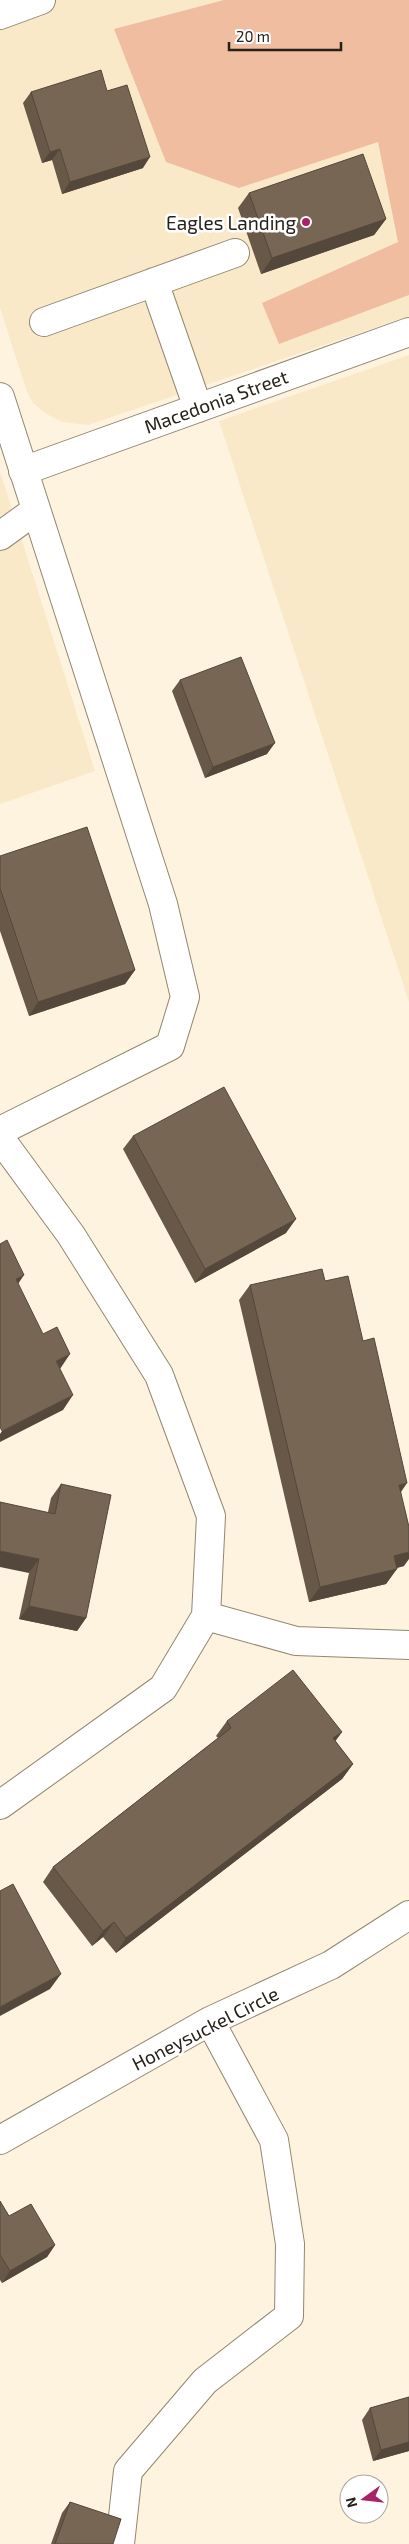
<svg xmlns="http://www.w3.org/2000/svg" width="409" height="2544" viewBox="0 0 409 2544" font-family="'Exo 2',sans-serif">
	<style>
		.built { fill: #f9e9c9 }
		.green { fill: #f1bda1 }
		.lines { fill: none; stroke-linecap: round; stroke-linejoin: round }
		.minor-casing { stroke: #928770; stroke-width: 30 }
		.minor { stroke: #fff; stroke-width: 28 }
		.wall { fill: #675848 }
		.shaded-wall { fill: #54473b }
		.building { fill: #786654; stroke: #54473b }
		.poi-dot { fill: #a92167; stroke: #fff; stroke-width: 2 }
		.labels { text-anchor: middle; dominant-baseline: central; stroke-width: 5; stroke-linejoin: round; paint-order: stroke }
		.poi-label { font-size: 19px; fill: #262219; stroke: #fff; text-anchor: end }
		.street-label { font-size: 19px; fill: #262219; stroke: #fff }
	</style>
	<rect width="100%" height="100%" fill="#fdf3df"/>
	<path class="built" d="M0,0H409V316L88,425L62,422L45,413L33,403L27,392L0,308Z
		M409,355V1002L219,421Z
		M0,471L95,771L0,804Z"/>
	<path class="green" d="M224,0H409V295L279,344L262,303L398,242L378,142L239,188L166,162L114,29Z"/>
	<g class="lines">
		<defs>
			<path id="minor" d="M0,15L41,0
				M154,282L198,408
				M44,322L235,253
				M0,397L163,904L185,997L170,1046L0,1131
				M23,471L409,332
				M0,536L36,510
				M0,1138L71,1235L159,1375L211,1516L206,1616L296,1641L409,1645
				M0,1805L163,1688L206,1616
				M0,2140L210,2021L331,1965L409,1915
				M120,2544L128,2471L205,2381L289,2316L290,2244L274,2140L210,2021"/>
		</defs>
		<use href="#minor" class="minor-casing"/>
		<use href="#minor" class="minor"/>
	</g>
	<path class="wall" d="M107,91L143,168L62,194L52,160L42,163L23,103L31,92Z
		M249,193L386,219L374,235L261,274L238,208Z
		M180,680L267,754L205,778L172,691Z
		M0,856L135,970L125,984L29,1016L0,931Z
		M133,1136L286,1233L195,1283L123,1149Z
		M325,1281L363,1341L401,1492L404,1566L397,1568L386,1584L309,1602L239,1300L250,1285Z
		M61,1484L86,1618L77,1631L19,1619L29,1573L48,1512L51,1498Z
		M227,1721L342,1732L335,1741L353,1764L342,1779L116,1953L103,1937L92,1946L43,1882L53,1867L218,1738L216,1736Z
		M0,2201L9,2216L55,2245L47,2257L2,2283L0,2280Z
		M409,2397V2451L373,2461L362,2420L370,2408Z
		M70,2502L113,2544H51L62,2513Z"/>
	<path class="shaded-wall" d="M60,149L52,160L42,163L50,152Z
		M150,157L143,168L62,194L70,182Z
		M386,219L374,235L261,274L272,258Z
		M275,743L267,754L205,778L213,767Z
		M135,970L125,984L29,1016L38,1002Z
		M296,1219L286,1233L195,1283L205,1269Z
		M24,1275L14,1290L16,1279Z
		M70,1354L60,1369L56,1361Z
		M73,1395L63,1410L0,1442V1434L2,1431Z
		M407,1483L397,1498L399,1485Z
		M0,1551L39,1559L29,1573L0,1567Z
		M409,1552V1559L404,1566L383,1571L394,1556Z
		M397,1569L386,1584L309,1602L320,1587Z
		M29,1606L86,1618L77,1631L19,1619Z
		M342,1732L331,1747L333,1738Z
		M353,1764L342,1779L116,1953L126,1938Z
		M114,1922L103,1937L92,1946L103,1931Z
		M61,1974L50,1989L0,2016V2007Z
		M55,2245L47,2257L2,2283L10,2271Z
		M409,2442V2451L373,2461L381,2450Z"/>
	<path class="building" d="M101,70L107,91L127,85L150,157L70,182L60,149L50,152L31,92Z
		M363,154L386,219L272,258L249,193Z
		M241,657L275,743L213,767L180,680Z
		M87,827L135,970L38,1002L0,888V856Z
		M224,1087L296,1219L205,1269L133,1136Z
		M7,1240L24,1275L16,1279L43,1334L57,1327L70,1354L56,1361L73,1395L2,1431L0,1427V1244Z
		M322,1269L325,1281L348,1276L363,1341L374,1338L407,1483L399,1485L409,1527V1552L394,1556L397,1569L320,1587L250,1285Z
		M61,1484L111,1495L86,1618L29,1606L39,1559L0,1551V1502L55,1514Z
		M293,1670L342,1732L333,1738L353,1764L126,1938L114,1922L103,1931L53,1867L231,1728L227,1721Z
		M13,1884L61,1974L0,2007V1891Z
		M0,2201L9,2216L31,2204L55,2245L10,2271L0,2255Z
		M409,2397V2442L381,2450L370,2408Z
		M70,2502L121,2519L113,2544H55Z"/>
	<circle class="poi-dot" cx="306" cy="222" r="5"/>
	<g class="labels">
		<g class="poi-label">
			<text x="296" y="222">Eagles Landing</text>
		</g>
		<g class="street-label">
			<text transform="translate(216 401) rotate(-20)">Macedonia Street</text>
			<text transform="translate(205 2028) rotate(-27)">Honeysuckel Circle</text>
		</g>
	</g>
	<g transform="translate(364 2499) rotate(255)"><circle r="24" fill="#ffffff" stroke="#a8a7a3"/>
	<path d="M0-4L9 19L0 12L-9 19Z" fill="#a92167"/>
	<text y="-8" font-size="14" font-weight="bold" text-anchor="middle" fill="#262219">N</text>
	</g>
	<path d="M229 42v8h112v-8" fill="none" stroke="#262219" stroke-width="2.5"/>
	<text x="236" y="42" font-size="15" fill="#262219" stroke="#ffffff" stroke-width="4" paint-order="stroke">20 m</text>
</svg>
